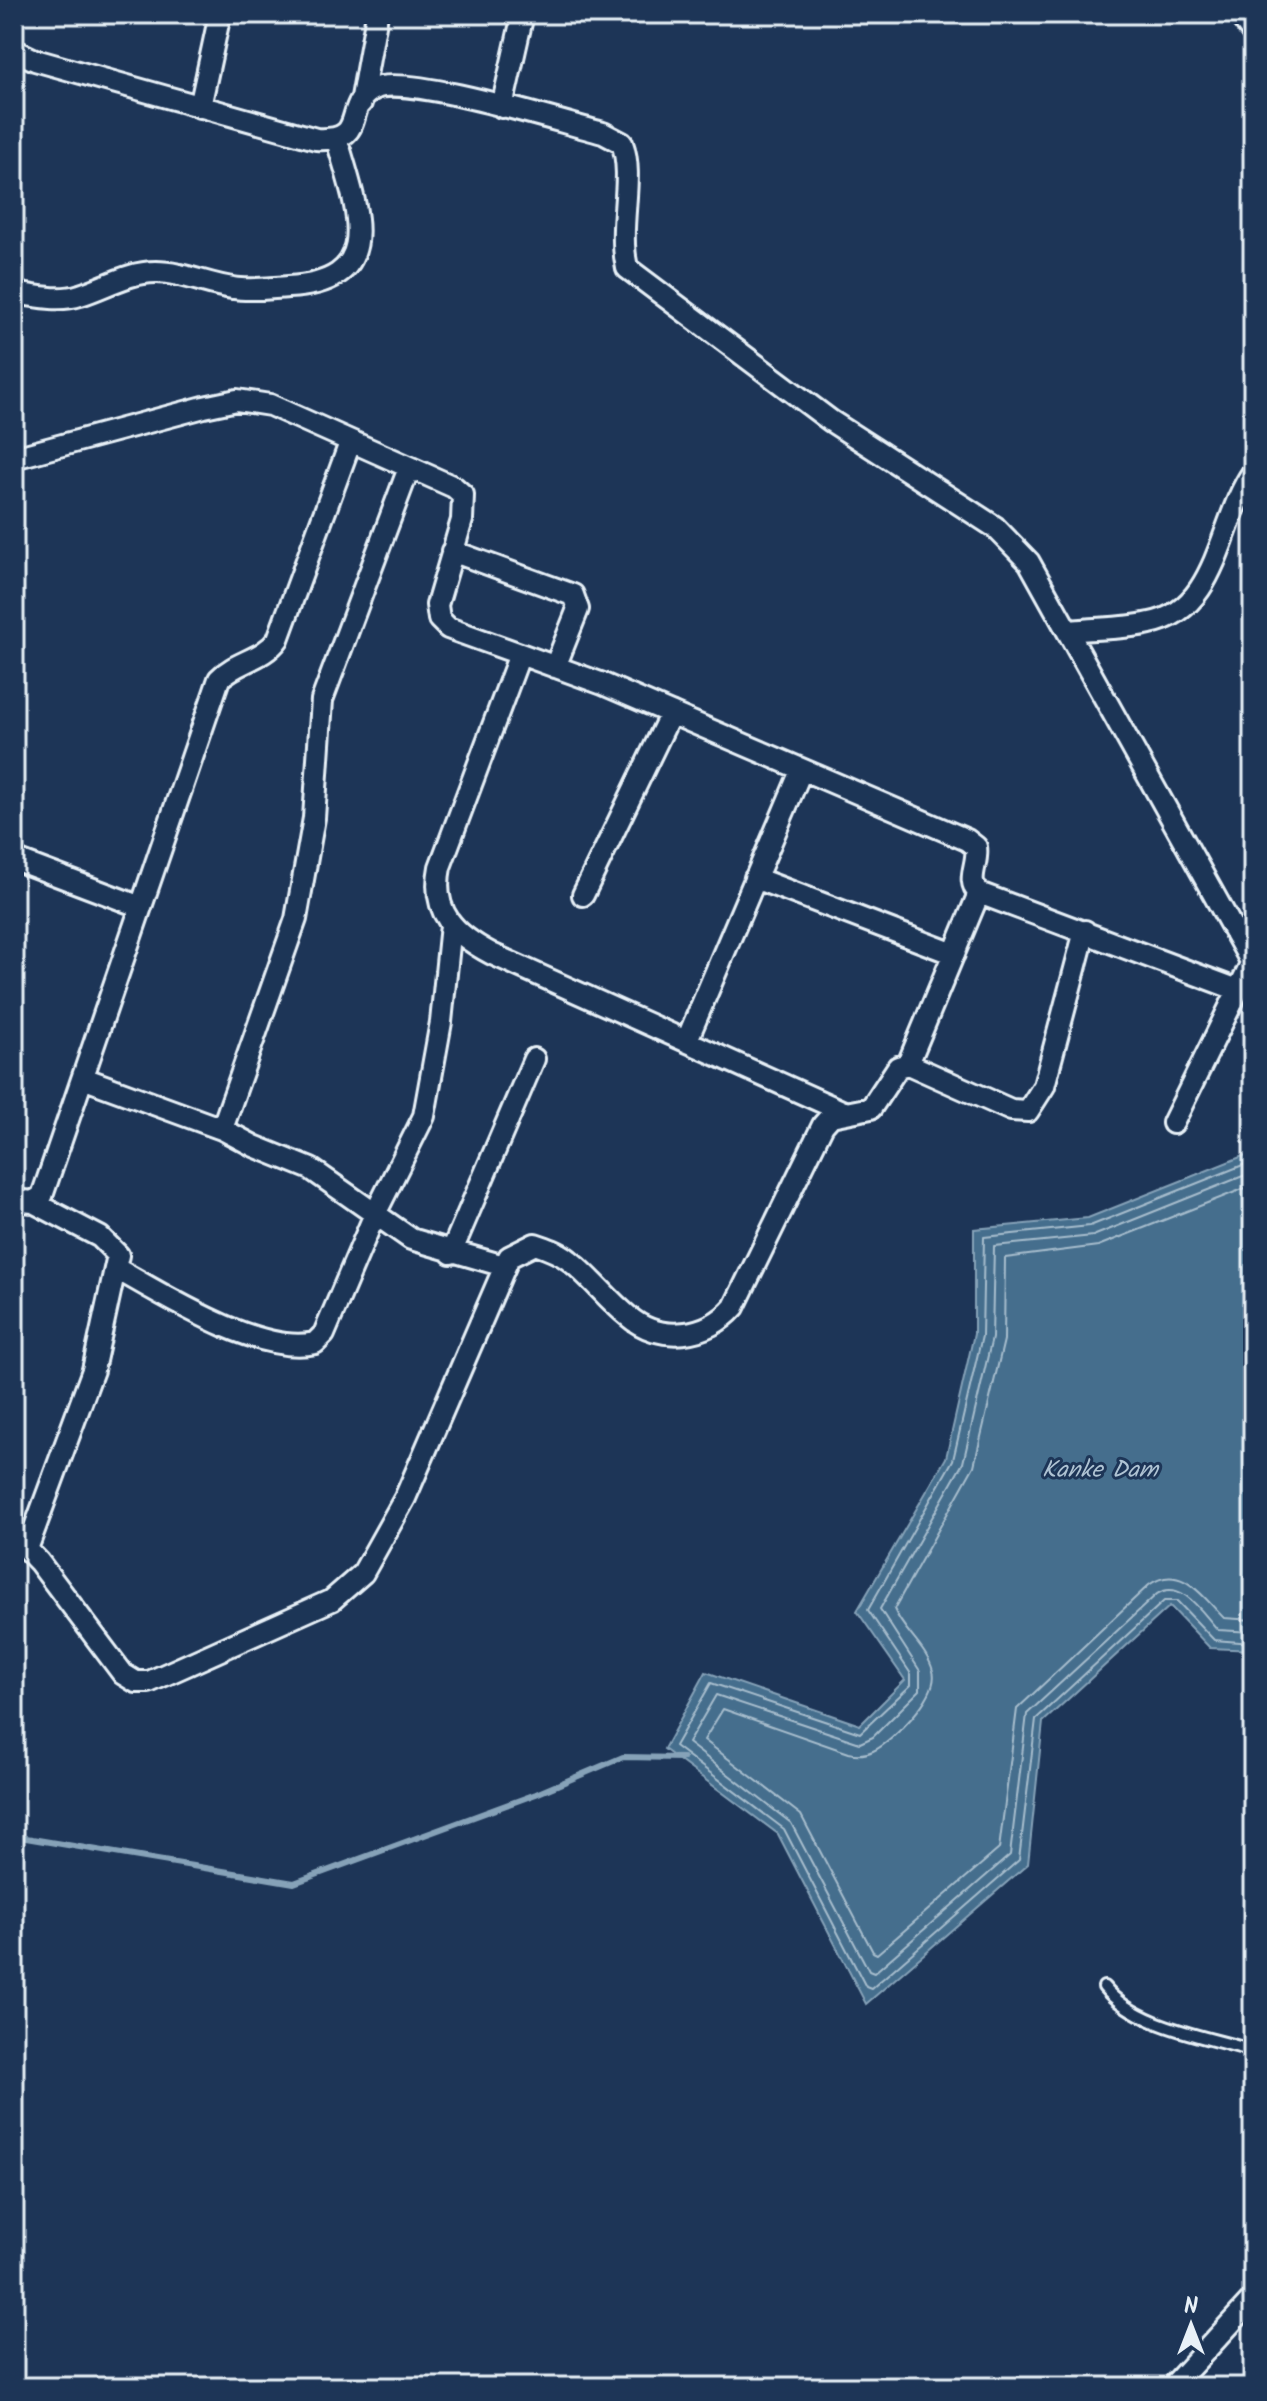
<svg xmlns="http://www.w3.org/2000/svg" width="1267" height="2401" viewBox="0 0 1267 2401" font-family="Kalam,sans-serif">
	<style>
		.water { fill: #456e8d; stroke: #86a2b8; stroke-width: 2 }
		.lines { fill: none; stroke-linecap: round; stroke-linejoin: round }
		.shore { stroke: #a7bdcd; stroke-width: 2 }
		.stream { stroke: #86a2b8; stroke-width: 6 }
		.lane-casing { stroke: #e8f1f8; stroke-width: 16 }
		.street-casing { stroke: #e8f1f8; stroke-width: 26 }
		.lane { stroke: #1d3557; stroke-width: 10 }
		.street { stroke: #1d3557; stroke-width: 20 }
		.labels { text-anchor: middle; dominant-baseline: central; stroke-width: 6; stroke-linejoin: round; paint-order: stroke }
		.water-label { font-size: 24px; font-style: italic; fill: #afc3d3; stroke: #1d3557 }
	</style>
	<rect width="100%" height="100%" fill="#1d3557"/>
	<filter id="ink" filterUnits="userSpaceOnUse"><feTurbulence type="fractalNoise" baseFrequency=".0125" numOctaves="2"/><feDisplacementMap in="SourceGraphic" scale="16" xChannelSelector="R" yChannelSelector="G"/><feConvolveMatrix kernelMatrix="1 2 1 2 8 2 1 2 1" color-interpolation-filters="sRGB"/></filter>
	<g filter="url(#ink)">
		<path class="water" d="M1253,1152V1650L1210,1648L1170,1606L1043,1722L1028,1864L866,2004L778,1834L664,1749L706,1672L860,1725L905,1680L857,1611L946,1458L974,1334V1229L1088,1218Z"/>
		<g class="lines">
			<path class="shore" d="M1253,1161L1090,1226L984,1237L982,1336L953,1460L868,1610L911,1674V1685L860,1733L711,1683L675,1746L784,1829L866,1987L871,1989L1019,1860L1036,1719L1164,1601H1177L1214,1640L1253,1643
				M1253,1172L1093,1236L994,1246L992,1338L963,1463L880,1609L920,1671V1690L873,1737L860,1743L716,1695L688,1743L791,1823L869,1971L874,1973L1010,1855L1027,1714L1157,1594C1182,1578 1203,1614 1218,1630L1253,1632
				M1253,1185L1098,1246L1005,1258L1004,1340L974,1466L894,1609C903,1631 927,1648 933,1671C940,1694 893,1742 873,1751C865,1755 857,1755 849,1753L723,1709L704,1740L801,1815L873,1952L877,1954L999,1849L1017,1709L1149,1585C1181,1562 1203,1597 1224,1618L1253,1620"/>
			<path class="stream" d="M14,1836L294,1883L536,1794L623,1757L683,1758"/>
			<defs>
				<path id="lane" d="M1104,1987C1136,2027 1205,2036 1253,2051"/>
				<path id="street" d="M1239,14L1253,33
					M14,50L35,60L316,139C370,142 341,105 374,89C405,73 563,123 603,133L622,143C635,178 617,224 627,268L831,421L995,527L1029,562L1253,965
					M361,103L377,14
					M200,107L220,14
					M502,107L523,14
					M14,293C36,296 59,302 80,295C106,287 128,272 156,272C182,272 208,285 233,288C251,291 270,288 288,287C389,282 356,207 337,140
					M14,458L204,407L237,400L270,405L454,487L463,495L462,520L437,605L439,619L448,628L603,684L967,840L976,847C979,864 965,880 979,893L1238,990
					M452,551L573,595L578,609L555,667
					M1070,631C1096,628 1124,629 1150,623C1219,610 1219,520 1253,472
					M520,654L440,867C431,912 454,934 492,954L844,1112
					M14,859L141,907
					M755,878L954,954
					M583,895L671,713
					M687,1040L801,771
					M908,1064L979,893
					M83,1078L222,1129L254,1146L311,1169L411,1239L504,1266
					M1173,1123L1252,962
					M222,1129L296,919L314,818L322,700L409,468
					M14,1200L33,1202L42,1196L219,679C236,661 263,660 278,639L350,443
					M451,1253L534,1059
					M117,1269C165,1296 260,1356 315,1343L324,1334L375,1214L424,1116L441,1022L451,925
					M14,1536L39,1562L123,1674L136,1682H149L332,1600L363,1573L405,1498L509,1257L535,1244C547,1248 559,1252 569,1260C590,1276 607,1299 628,1316C660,1344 708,1337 734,1307L823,1125L831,1116L871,1108L898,1067L908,1064L1011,1110L1028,1111L1044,1086L1085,931
					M27,1549L93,1370L118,1255L100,1237L33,1202
					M1172,2387L1253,2299"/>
			</defs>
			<use href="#lane" class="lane-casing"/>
			<use href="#street" class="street-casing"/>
			<use href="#lane" class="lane"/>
			<use href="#street" class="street"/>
		</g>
	</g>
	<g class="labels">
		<g class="water-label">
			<text x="1100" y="1470">Kanke Dam</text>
		</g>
	</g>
	<rect width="1267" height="2401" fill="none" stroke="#1d3557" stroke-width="48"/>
	<rect x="24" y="24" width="1219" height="2353" fill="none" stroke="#e8f1f8" stroke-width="3" filter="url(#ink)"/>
	<g transform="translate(1191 2325)" stroke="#1d3557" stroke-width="6" paint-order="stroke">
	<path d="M0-6L14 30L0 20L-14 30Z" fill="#e8f1f8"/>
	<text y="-12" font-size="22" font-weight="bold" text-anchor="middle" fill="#e8f1f8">N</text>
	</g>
</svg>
